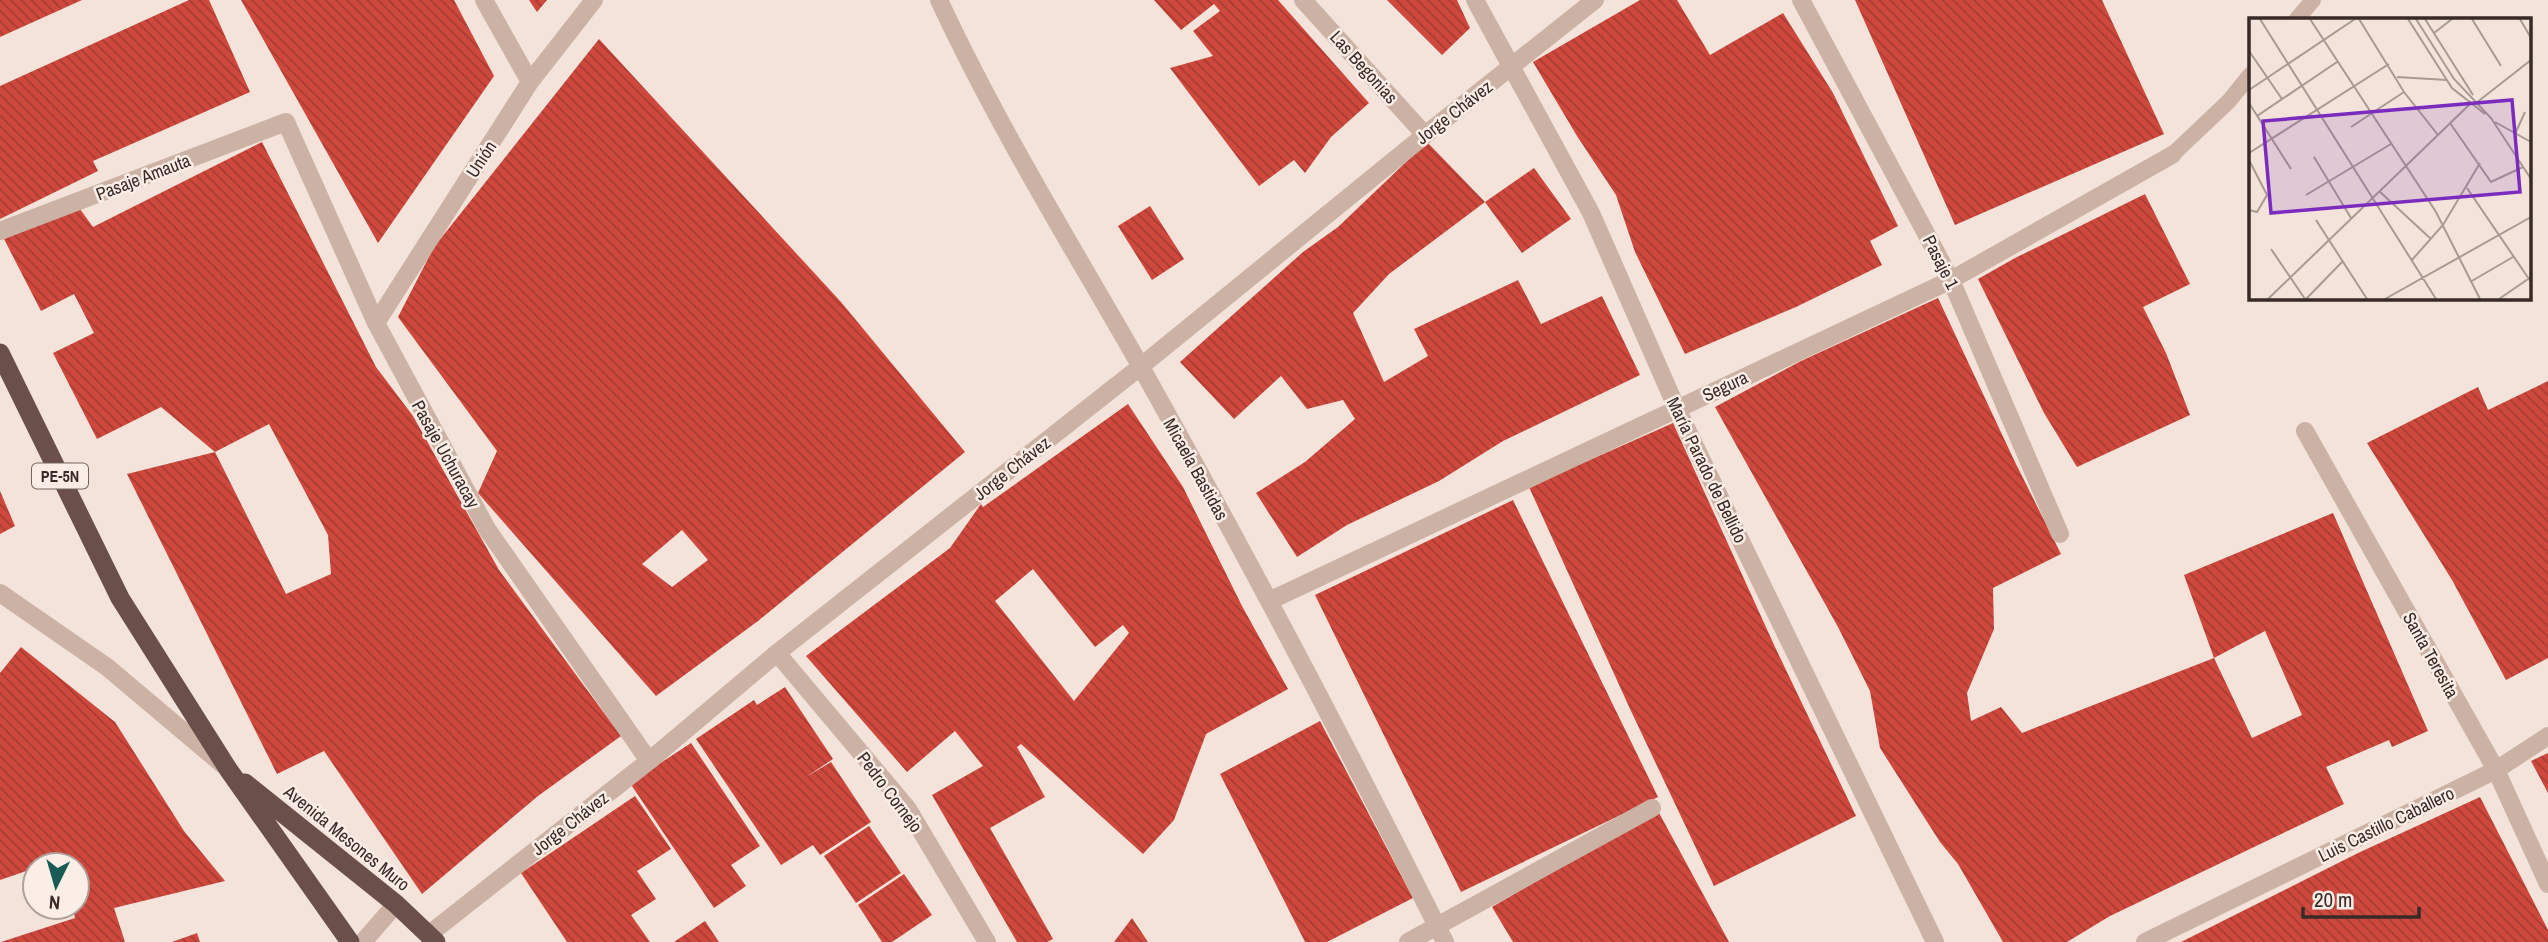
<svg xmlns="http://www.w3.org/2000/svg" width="2548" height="942" viewBox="0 0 2548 942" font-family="'Archivo Narrow',sans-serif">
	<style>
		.building { fill: url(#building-back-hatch); fill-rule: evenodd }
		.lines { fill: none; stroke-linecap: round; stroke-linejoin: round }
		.service { stroke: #ccb1a5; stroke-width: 16 }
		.minor { stroke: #ccb1a5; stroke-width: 18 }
		.trunk { stroke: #6a4f4a; stroke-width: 19 }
		.labels { text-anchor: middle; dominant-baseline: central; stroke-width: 5; stroke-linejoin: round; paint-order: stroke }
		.shield { fill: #fbeee7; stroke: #726561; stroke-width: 2 }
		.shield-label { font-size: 16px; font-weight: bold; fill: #382a27 }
		.street-label { font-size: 18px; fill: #382a27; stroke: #fbeee7 }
		.inset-road { fill: none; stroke: #a89992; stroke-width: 2 }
		.view { fill: #7b2cbf; fill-opacity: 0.15; stroke: #7b2cbf; stroke-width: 3.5 }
		.inset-edge { fill: none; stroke: #382a27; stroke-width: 3.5 }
	</style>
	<defs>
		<pattern id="building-back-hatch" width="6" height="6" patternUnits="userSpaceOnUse" patternTransform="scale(1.75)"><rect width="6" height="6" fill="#ce483d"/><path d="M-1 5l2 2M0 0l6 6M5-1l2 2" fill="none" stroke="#a83c33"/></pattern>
	</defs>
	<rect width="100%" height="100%" fill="#f3e3da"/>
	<path class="building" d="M0,0H82L0,37Z
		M189,0H209L250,92L93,161L98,171L0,219V86Z
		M241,0H454L494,76L378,243Z
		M529,0H547L537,12Z
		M1154,0H1278L1369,103L1331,137L1305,173L1294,160L1259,186L1170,68L1213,56L1193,31L1220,11L1214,4L1181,30Z
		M1387,0H1457L1470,28L1442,55Z
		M1640,0H1677L1710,55L1783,13L1833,93L1898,226L1870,241L1882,265L1796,307L1685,354L1635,252L1616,195L1577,136L1533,62Z
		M1855,0H2102L2164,134L1955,225Z
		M599,39L841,302L965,452L758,621L656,696L478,493L497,451L398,317L434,247ZM682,530L708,560L672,587L642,564Z
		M262,142L376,367L413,416L499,570L621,736L538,796L422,894L324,751L277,774L127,474L215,452L286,594L331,574L328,535L269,424L215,452L161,407L97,439L53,353L94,333L74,294L41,311L4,239L77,205L93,227Z
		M1427,142L1485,202L1534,168L1571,219L1522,253L1485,202L1389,274L1353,313L1384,382L1428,356L1414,329L1518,280L1541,324L1602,296L1640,375L1503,441L1439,481L1347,525L1297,557L1256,493L1305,462L1355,419L1343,400L1307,409L1281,376L1234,419L1180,362L1303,252L1338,227Z
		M2145,194L2190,284L2143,307L2166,353L2190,415L2077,467L2044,413L1978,279L2015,258Z
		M1150,206L1184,259L1152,280L1118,226Z
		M1938,298L2014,460L2061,554L1993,588L1994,629L1967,693L1971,721L2001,707L2022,733L2214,658L2252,738L2302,715L2265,631L2214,658L2184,575L2333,513L2428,731L2392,747L2389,740L2326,767L2344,804L2110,916L2067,942H2003L1958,864L1940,842L1880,748L1870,691L1838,627L1715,407L1801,361Z
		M2548,381V658L2506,680L2452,580L2367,443L2478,387L2488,410Z
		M1128,404L1183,487L1242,606L1288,689L1206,734L1174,820L1143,854L1021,744L1017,747L1045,797L990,828L1053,939L1047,942H1017L932,795L983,766L955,731L907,772L806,656L950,548L981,504L983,507ZM1033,569L1095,647L1123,625L1129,633L1074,701L995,601Z
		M1673,423L1775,647L1856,816L1714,886L1631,711L1529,487Z
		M0,491L15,526L0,534Z
		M1513,500L1658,797L1461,892L1315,595Z
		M21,647L115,722L184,831L225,881L114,908L125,942H1L75,918L73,907H77V865H66L64,858L43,865H35V868L0,880V673Z
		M785,687L833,759L806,777L831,762L871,822L820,855L813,845L781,865L696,739L754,700L757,705Z
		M1320,721L1413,898L1327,942H1305L1220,774Z
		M691,743L760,846L731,865L746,886L714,908L630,783Z
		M2548,753V793L2531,761Z
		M635,796L671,849L637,871L656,899L631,915L650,942H567L521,873Z
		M2480,797L2548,930V942H2181L2358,853Z
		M1658,811L1729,942H1513L1492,907Z
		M869,826L901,873L856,903L824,856Z
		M904,874L932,915L892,942H882L858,905Z
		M1132,918L1148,942H1114Z
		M705,921L719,942H674Z
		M197,933L200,942H172Z"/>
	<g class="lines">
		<path class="service" d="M2297,19L2313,0
			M2172,155L2229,101L2250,75"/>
		<path class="minor" d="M484,0L530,82
			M939,0C998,127 1072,246 1141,367C1247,556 1348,748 1445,942
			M1303,0L1425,135
			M1475,0L1591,213L1677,409L1935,942
			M1801,0L1951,280L2060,534
			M0,231L286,122L376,323L487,529L649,761
			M376,323L530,82L594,0
			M2305,431L2496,770L2548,884
			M0,593L107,667L222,764
			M1269,601L1951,280L2172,155
			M777,653L908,809L987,942
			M428,935L649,761L777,653L1140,367L1425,135L1595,0
			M363,942L396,904
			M1408,942L1652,808
			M2145,942L2496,770L2548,736"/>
		<path class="trunk" d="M0,353L120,598L228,769L350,942
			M245,783L396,904L436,942"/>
	</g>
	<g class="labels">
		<rect class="shield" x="32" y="463.5" width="56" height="25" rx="5"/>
		<g class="shield-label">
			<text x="60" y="476">PE-5N</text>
		</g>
		<g class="street-label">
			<text transform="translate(1364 67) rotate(48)">Las Begonias</text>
			<text transform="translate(1454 112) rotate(-38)">Jorge Chávez</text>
			<text transform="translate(481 159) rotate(-57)">Unión</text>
			<text transform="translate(143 177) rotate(-21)">Pasaje Amauta</text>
			<text transform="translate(1941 262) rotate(63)">Pasaje 1</text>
			<text transform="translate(1725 386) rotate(-25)">Segura</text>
			<text transform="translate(446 454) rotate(61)">Pasaje Uchuracay</text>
			<text transform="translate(1012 468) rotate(-38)">Jorge Chávez</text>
			<text transform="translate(1196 469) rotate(61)">Micaela Bastidas</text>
			<text transform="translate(1707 470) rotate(64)">María Parado de Bellido</text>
			<text transform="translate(2431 655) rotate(61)">Santa Teresita</text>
			<text transform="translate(890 792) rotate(53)">Pedro Cornejo</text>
			<text transform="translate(570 823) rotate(-38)">Jorge Chávez</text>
			<text transform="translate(2386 824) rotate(-26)">Luis Castillo Caballero</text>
			<text transform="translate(347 838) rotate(39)">Avenida Mesones Muro</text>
		</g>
	</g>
	<g transform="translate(2249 18)">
		<rect width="282" height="282" fill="#f3e3da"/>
		<path class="inset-road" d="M11,1L187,281M61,1L187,194L231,281M110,1L155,74L189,117M159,1L203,70L236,96M167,1L205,61L242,100L282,161M176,1L224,77M223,1L252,48M271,1L282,20M185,15L203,1M0,33L33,81M148,59L198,62M0,72L106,1M0,85L42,151M227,85L282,42M8,98L88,44M246,104L282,124M201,105L242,164L274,149M102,109L155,74M266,116L276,94M0,135L140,46M65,139L102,200M0,142L18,177L8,194L0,192M218,170L282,264M130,173L182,221M57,177L142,126M67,202L118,281M22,231L56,281M162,243L194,207L231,145M221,264L264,239M19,281L221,86M57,281L94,243M136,281L282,199M250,281L282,259"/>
		<path class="view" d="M263,82L271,174L22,195L14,103Z"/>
		<rect width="282" height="282" class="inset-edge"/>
	</g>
	<g transform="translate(56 886) rotate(185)"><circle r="33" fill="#fbeee7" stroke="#ada09a" stroke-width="2"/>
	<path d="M0-5L12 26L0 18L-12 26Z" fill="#195c56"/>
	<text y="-10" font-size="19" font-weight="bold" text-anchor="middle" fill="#382a27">N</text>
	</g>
	<path d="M2303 907v10h116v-10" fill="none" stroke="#382a27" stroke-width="3.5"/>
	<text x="2314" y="907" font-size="21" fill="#382a27" stroke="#fbeee7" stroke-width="5" paint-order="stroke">20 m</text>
</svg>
